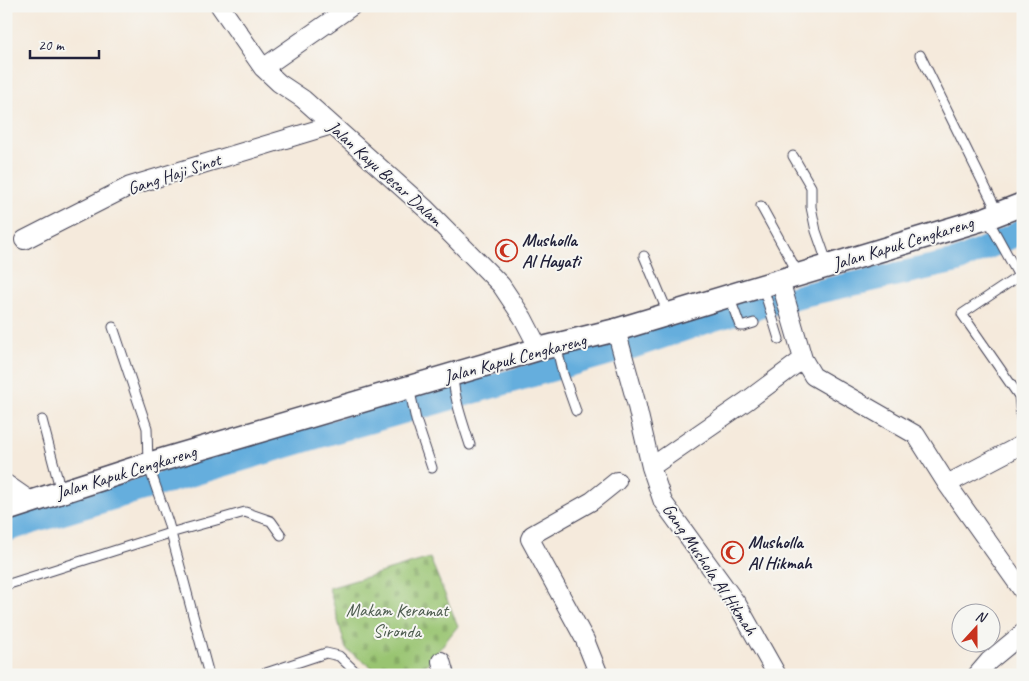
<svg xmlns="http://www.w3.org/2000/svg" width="1029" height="681" viewBox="0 0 1029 681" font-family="Caveat,sans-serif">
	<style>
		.cemetery { fill: url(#cemetery-stones); stroke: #5e7356 }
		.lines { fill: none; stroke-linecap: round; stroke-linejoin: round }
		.canal { stroke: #65aedd; stroke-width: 24 }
		.service-casing { stroke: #424053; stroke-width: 11 }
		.minor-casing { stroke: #424053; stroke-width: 20 }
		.tertiary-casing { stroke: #424053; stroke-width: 25 }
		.service { stroke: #fff; stroke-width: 9 }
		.minor { stroke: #fff; stroke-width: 18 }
		.tertiary { stroke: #fff; stroke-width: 22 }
		.labels { text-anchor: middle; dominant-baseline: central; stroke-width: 4; stroke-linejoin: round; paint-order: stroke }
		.street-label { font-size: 18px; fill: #22223b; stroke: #f6f6f2 }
		.poi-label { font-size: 18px; font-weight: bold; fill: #22223b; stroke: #f6f6f2; text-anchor: start }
		.park-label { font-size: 18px; fill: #4c5b4e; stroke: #f6f6f2 }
	</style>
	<defs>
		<pattern id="cemetery-stones" width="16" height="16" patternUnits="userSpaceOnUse" patternTransform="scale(1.25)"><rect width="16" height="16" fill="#99c471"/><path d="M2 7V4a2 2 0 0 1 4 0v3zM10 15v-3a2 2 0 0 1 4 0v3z" fill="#84a863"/></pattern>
	</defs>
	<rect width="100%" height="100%" fill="#f6f6f2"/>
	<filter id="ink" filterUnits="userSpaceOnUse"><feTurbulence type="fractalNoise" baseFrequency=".02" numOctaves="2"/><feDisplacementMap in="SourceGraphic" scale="10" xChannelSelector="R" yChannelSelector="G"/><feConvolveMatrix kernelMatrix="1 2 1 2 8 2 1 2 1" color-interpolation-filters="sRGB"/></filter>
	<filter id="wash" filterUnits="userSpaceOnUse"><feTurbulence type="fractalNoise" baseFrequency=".0096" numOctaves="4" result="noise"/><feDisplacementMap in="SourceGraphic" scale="20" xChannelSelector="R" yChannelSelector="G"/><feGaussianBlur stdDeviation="1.12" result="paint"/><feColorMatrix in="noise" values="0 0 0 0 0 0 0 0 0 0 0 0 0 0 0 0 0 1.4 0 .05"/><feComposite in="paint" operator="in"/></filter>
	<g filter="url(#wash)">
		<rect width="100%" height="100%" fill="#f5eadc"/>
		<path class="cemetery" d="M430,558L458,626L426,666L391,675H382L346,649L329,588Z"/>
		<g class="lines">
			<path class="canal" d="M6,530L343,429L635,346L718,318L803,295L957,261L1013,236L1023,230"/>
		</g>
	</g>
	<g filter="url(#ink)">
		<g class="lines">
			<defs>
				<path id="service" d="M920,55L998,213
					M793,156L811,187V207L816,231L828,265
					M761,206L798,273
					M987,218L1019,276L962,314L1019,396L1022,426
					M644,256L668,313
					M763,287L779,339
					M729,296L740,326H744L754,323
					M113,327L147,428L148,464L168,522L209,675
					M556,345L563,374L576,411
					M453,375C454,399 463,423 470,445
					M409,387L416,420L432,468
					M42,420L61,492
					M6,585L170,533L245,512L271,521L281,535
					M260,675L326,653L339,656L359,675"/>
				<path id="minor" d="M220,6L263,68L279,83L303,99L426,209L501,285L523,318L539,349
					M263,68L352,6
					M24,240L130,186L332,125
					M780,280L803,359L813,376L916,435L947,484L1023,591
					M616,330L636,402L651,467
					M6,484L32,502
					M947,484L1023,444
					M441,661L445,675
					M599,675L585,640L530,539L532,535L592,501L617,481
					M777,675L737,604L663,502L651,467L748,400L803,359
					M977,675L989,661L1023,633"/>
				<path id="tertiary" d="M6,510L148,464L539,349L616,330L987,218L1023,204"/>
			</defs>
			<use href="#service" class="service-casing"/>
			<use href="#minor" class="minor-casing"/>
			<use href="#tertiary" class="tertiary-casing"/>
			<use href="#service" class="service"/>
			<use href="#minor" class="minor"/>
			<use href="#tertiary" class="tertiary"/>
		</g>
	</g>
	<defs>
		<symbol id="mosque-ring" viewBox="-11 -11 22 22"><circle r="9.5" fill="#f6f6f2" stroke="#c8321e" stroke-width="1.5"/><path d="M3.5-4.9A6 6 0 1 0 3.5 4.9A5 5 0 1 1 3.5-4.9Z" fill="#c8321e"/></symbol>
	</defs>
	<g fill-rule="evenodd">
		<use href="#mosque-ring" x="494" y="238" width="25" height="25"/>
		<use href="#mosque-ring" x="720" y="540" width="25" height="25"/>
	</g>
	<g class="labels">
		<g class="street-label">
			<text transform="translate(385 173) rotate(42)">Jalan Kayu Besar Dalam</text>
			<text transform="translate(174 174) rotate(-18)">Gang Haji Sinot</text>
			<text transform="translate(903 243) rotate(-17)">Jalan Kapuk Cengkareng</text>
			<text transform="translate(515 358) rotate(-15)">Jalan Kapuk Cengkareng</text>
			<text transform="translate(126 472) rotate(-17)">Jalan Kapuk Cengkareng</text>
			<text transform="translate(710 569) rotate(56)">Gang Mushola Al Hikmah</text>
		</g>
		<g class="poi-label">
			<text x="522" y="240">Musholla<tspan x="522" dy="21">Al Hayati</tspan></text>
			<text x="748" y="542">Musholla<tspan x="748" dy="21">Al Hikmah</tspan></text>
		</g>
		<g class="park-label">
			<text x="397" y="610">Makam Keramat<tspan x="397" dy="21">Sironda</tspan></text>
		</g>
	</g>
	<rect width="1029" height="681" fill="none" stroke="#f6f6f2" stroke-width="25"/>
	<g transform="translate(976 628) rotate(21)"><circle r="24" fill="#f6f6f2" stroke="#a1a1a9"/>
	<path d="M0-4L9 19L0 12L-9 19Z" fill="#c8321e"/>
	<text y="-8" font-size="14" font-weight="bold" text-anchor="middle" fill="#22223b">N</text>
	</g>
	<path d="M30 50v8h69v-8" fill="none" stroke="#22223b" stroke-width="2.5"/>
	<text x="38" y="50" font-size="15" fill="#22223b" stroke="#f6f6f2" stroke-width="4" paint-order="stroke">20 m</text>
</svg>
